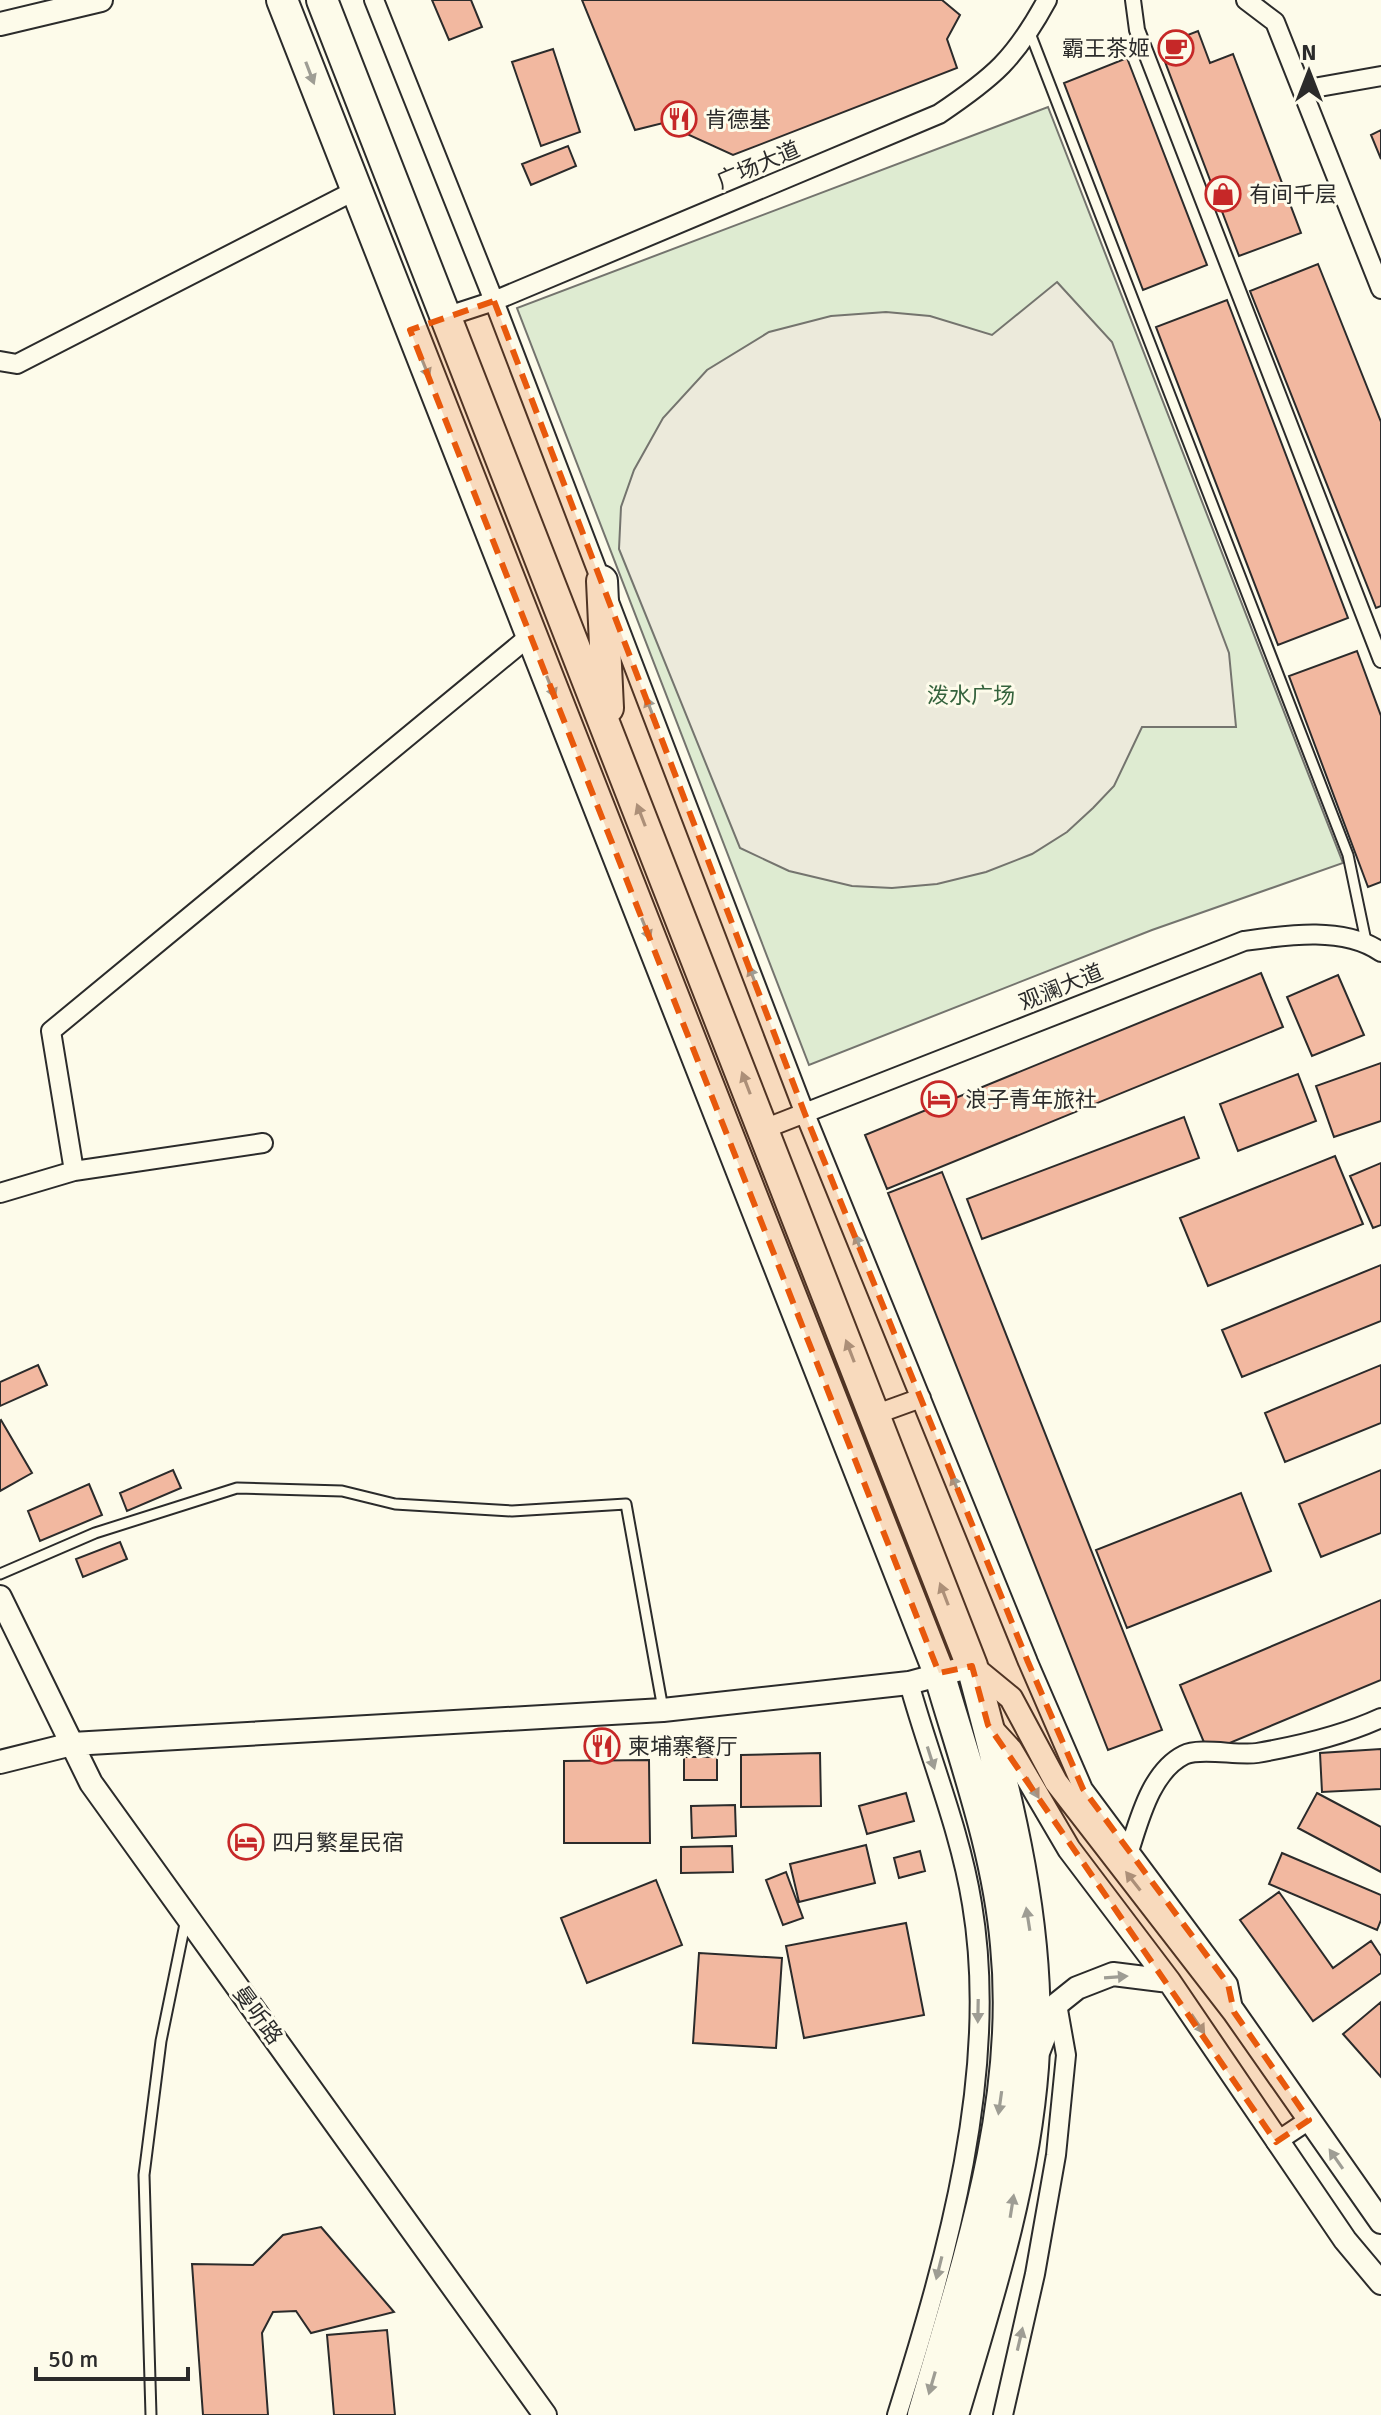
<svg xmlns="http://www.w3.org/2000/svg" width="1381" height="2415" viewBox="0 0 1381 2415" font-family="Signika,'Noto Sans SC',sans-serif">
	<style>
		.green { fill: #deebd1; stroke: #74746e; stroke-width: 2 }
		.parking { fill: #eceadb; stroke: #74746e; stroke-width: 2 }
		.building { fill: #f2b8a0; stroke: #2b2b2b; stroke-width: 2 }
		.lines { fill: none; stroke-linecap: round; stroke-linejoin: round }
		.service-casing { stroke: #2b2b2b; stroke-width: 13 }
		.pedestrian-casing { stroke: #2b2b2b; stroke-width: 18 }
		.minor-casing { stroke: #2b2b2b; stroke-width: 22 }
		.tertiary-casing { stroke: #2b2b2b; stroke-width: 26 }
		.trunk-casing { stroke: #2b2b2b; stroke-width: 34 }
		.service { stroke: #fdfbea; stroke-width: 9 }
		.pedestrian { stroke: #fdfbea; stroke-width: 14 }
		.minor { stroke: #fdfbea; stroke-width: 18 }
		.tertiary { stroke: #fdfbea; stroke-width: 22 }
		.trunk { stroke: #fdfbea; stroke-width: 30 }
		.oneway { fill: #9e9d94 }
		.marked { fill: #e8590c; fill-opacity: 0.2; stroke: #e8590c; stroke-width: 6; stroke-dasharray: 16 10; stroke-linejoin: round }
		.labels { text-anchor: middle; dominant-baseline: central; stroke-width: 6; stroke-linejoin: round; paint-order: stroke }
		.poi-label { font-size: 22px; fill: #2b2b2b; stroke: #fdfbea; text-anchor: start }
		.street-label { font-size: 22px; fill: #2b2b2b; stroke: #fdfbea }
		.park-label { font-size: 22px; fill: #34623c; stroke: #fdfbea }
	</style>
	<rect width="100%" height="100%" fill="#fdfbea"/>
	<path class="green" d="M1048,107L1343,863L1152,930L809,1065L517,308Z"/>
	<path class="parking" d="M1057,282L1112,342L1229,653L1236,727H1142L1114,786L1093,808L1067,832L1032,854L986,872L937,884L892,888L852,886L789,871L740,848L619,549L621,507L634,470L663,418L707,370L769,332L831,316L886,312L930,316L992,335Z"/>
	<path class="building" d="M432,0H471L482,27L449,40Z
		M582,0H942L960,15L947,39L957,68L733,155L663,123L635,130Z
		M1198,31L1210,63L1233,54L1301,233L1239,256L1159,46Z
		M553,49L580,132L541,146L512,62Z
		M1127,58L1207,265L1143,290L1064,83Z
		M1381,130V159L1371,135Z
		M568,146L576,166L531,185L522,164Z
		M1318,264L1381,422V606L1376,608L1250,291Z
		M1227,300L1348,618L1278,645L1156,327Z
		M1357,651L1381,716V882L1368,887L1289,676Z
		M1261,973L1283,1027L887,1189L865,1135Z
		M1338,975L1364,1035L1312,1056L1287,997Z
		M1381,1063V1121L1334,1137L1316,1086Z
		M1298,1074L1316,1121L1238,1151L1220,1104Z
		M1184,1117L1199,1158L982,1239L967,1199Z
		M1335,1156L1363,1224L1208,1286L1180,1218Z
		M1381,1163V1225L1373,1228L1350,1176Z
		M942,1172L1162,1730L1108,1750L888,1193Z
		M1381,1265V1321L1242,1377L1222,1330Z
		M38,1365L47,1385L0,1406V1382Z
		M1381,1365V1423L1285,1462L1265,1413Z
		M1,1420L32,1473L0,1491V1421Z
		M173,1470L181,1488L127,1511L120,1493Z
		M1381,1470V1533L1321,1557L1299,1504Z
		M89,1484L102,1515L40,1541L28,1511Z
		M1241,1493L1271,1571L1127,1628L1096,1550Z
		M120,1542L127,1559L83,1577L76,1559Z
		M1381,1600V1680L1208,1752L1180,1685Z
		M1381,1749V1789L1322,1792L1320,1753Z
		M820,1753L821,1806L741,1807V1755Z
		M684,1757H717V1780H684Z
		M649,1760L650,1843H564V1761Z
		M906,1793L914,1821L867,1834L859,1806Z
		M1317,1793L1381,1827V1872L1298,1828Z
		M735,1805L736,1836L692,1838L691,1806Z
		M866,1845L875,1883L799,1902L790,1864Z
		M732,1846L733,1872L681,1873V1847Z
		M920,1851L925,1871L899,1878L894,1858Z
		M1282,1853L1381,1895V1920L1377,1930L1269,1884Z
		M786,1872L803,1918L783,1925L766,1880Z
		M656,1880L682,1945L587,1983L561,1918Z
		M1279,1892L1333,1968L1371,1941L1381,1956V1973L1313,2021L1240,1920Z
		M906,1923L924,2015L804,2038L786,1946Z
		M699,1953L782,1958L776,2048L693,2043Z
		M1381,2002V2077L1343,2034Z
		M321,2227L394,2312L311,2333L296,2311L273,2312L262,2333L268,2415H203L192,2264L253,2265L283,2235Z
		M387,2330L395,2415H334L327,2335Z"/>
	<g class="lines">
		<defs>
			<path id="service" d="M1030,33L1348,855L1366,941
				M0,1574L95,1533L237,1488L342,1491L395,1504L512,1511L626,1504L663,1709
				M151,2415L144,2175L161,2041L186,1919"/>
			<path id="pedestrian" d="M1133,0L1137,30L1381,660"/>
			<path id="minor" d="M374,0L494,301L805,1114L1028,1662L1083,1789L1228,1984L1233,2009
				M1246,0L1275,22L1381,289
				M1302,90L1381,76
				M445,317L494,301L939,114C994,77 1015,59 1047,0
				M0,361L17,364L356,190
				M764,1129L1244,941C1286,935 1344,926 1381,952
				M74,1171L51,1031L531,635
				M0,1193L74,1171L263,1143
				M874,1415L921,1398
				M1130,1848C1140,1817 1152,1771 1184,1755C1200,1747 1238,1756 1257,1753C1298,1746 1344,1735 1381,1718
				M1276,2142L1309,2120
				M897,2415C947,2257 1000,2071 972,1904C960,1829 929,1756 909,1683
				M1003,2415L1035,2274L1056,2155L1066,2055L1057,2004"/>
			<path id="tertiary" d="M0,24L101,0
				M0,1597L91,1783L545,2415
				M989,1726L1011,1750L1069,1849L1169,1981L1345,2240L1381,2283
				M0,1762L72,1744L663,1710L909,1683L972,1666L1011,1698L1056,1782L1234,2012L1381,2222
				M1039,2050L1057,2004L1077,1988L1113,1974L1169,1981"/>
			<path id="trunk" d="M282,0L939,1673C965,1762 998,1852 1006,1945C1022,2105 967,2263 923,2415
				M322,0L972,1666C1007,1797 1043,1930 1033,2067C1024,2187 987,2301 953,2415
				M602,581L608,708"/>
		</defs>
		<use href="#service" class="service-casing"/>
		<use href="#pedestrian" class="pedestrian-casing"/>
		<use href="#minor" class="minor-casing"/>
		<use href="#tertiary" class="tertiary-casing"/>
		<use href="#trunk" class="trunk-casing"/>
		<use href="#service" class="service"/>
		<use href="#pedestrian" class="pedestrian"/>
		<use href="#minor" class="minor"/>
		<use href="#tertiary" class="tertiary"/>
		<use href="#trunk" class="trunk"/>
	</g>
	<defs><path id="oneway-solid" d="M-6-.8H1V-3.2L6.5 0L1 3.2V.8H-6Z" transform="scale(2)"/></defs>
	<g class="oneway">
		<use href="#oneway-solid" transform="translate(310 73) rotate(69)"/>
		<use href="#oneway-solid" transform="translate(425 367) rotate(68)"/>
		<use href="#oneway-solid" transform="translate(551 687) rotate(68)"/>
		<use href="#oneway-solid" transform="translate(650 708) rotate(-111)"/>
		<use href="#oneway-solid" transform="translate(641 815) rotate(-111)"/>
		<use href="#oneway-solid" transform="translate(646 929) rotate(68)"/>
		<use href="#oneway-solid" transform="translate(753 977) rotate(-111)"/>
		<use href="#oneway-solid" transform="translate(746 1083) rotate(-111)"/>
		<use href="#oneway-solid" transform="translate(859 1245) rotate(-112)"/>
		<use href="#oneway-solid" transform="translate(850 1351) rotate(-111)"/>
		<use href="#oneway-solid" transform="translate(956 1486) rotate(-112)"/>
		<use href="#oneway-solid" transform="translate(944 1594) rotate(-111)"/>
		<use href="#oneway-solid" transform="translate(931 1758) rotate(72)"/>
		<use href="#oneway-solid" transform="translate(1033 1788) rotate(60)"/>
		<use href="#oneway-solid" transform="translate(1133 1881) rotate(-128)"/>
		<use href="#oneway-solid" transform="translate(1028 1919) rotate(-99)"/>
		<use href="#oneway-solid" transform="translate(1116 1977) rotate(-4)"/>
		<use href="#oneway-solid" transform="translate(978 2011) rotate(91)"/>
		<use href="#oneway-solid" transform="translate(1198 2024) rotate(56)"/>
		<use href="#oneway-solid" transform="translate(1000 2103) rotate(98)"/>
		<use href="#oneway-solid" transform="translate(1336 2159) rotate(-125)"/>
		<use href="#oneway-solid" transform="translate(1012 2206) rotate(-81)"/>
		<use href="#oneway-solid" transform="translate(939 2268) rotate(104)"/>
		<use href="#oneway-solid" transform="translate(1020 2339) rotate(-77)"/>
		<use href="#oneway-solid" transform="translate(932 2383) rotate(106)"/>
	</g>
	<path class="marked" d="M494,301L805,1114L1028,1662L1083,1789L1228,1984L1234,2012L1309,2120L1276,2142L988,1725L972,1666L939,1673L410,330Z"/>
	<defs>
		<symbol id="cafe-ring" viewBox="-11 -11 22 22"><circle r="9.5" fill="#fdfbea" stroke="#c62828" stroke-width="1.5"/><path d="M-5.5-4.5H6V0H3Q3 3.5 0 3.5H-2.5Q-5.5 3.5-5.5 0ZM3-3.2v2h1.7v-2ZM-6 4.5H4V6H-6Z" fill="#c62828"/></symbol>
		<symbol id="restaurant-ring" viewBox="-11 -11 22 22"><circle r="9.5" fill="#fdfbea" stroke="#c62828" stroke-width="1.5"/><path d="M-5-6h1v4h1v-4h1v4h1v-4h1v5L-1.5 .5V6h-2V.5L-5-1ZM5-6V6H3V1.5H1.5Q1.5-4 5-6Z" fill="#c62828"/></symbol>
		<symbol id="shop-ring" viewBox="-11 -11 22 22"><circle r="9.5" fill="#fdfbea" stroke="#c62828" stroke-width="1.5"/><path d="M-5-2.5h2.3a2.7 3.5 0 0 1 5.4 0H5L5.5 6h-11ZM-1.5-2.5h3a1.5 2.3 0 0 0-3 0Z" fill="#c62828"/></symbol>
		<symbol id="hotel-ring" viewBox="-11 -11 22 22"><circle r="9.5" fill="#fdfbea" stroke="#c62828" stroke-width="1.5"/><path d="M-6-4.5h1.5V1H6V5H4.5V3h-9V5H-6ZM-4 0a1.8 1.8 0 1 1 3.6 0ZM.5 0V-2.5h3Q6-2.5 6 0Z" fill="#c62828"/></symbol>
	</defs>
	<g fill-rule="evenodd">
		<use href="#cafe-ring" x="1156" y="28" width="40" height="40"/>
		<use href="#restaurant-ring" x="659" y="99" width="40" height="40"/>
		<use href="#shop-ring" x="1203" y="174" width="40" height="40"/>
		<use href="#hotel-ring" x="919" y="1079" width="40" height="40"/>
		<use href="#restaurant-ring" x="582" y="1726" width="40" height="40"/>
		<use href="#hotel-ring" x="226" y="1822" width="40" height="40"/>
	</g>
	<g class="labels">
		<g class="poi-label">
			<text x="1150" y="48" text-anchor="end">霸王茶姬</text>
			<text x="705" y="119">肯德基</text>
			<text x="1249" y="194">有间千层</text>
			<text x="965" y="1099">浪子青年旅社</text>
			<text x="628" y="1746">柬埔寨餐厅</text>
			<text x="272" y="1842">四月繁星民宿</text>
		</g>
		<g class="street-label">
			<text transform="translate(758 165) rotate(-23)">广场大道</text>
			<text transform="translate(1061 987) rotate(-22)">观澜大道</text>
			<text transform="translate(258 2015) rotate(54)">曼听路</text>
		</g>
		<g class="park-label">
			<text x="971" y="695">泼水广场</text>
		</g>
	</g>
	<g transform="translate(1309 72)" stroke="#fdfbea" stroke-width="6" paint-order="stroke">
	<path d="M0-6L14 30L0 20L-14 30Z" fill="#2b2b2b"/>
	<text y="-12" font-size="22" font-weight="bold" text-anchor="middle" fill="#2b2b2b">N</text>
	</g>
	<path d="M36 2367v12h152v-12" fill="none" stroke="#2b2b2b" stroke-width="4"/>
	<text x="48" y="2367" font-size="24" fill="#2b2b2b" stroke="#fdfbea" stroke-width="6" paint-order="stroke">50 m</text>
</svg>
